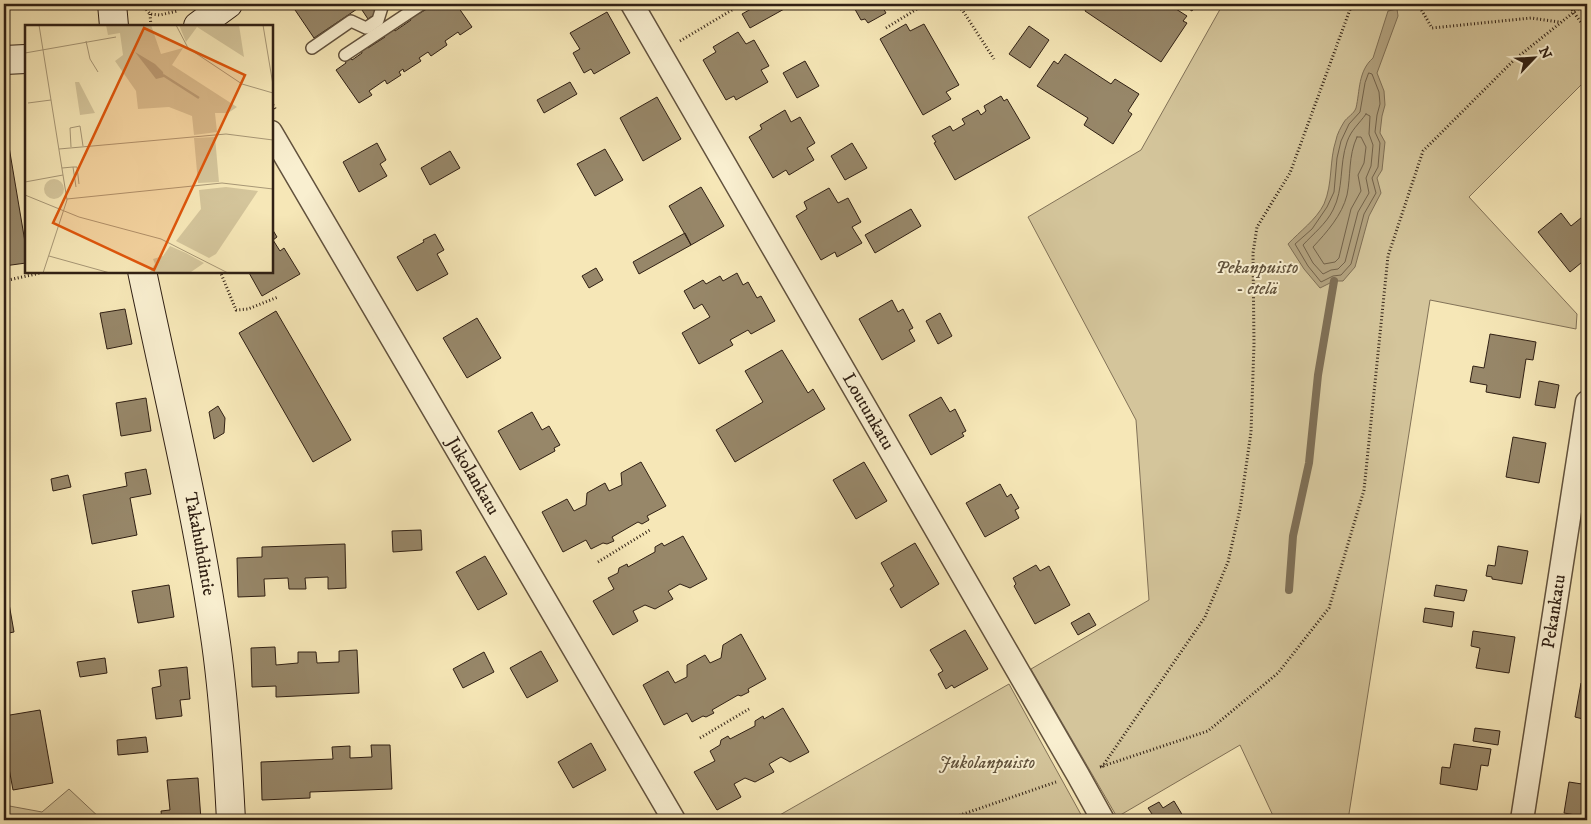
<svg xmlns="http://www.w3.org/2000/svg" width="1591" height="824" viewBox="0 0 1591 824" font-family="'IM FELL DW Pica',serif">
	<style>
		.green { fill: #d4c59b; stroke: #827258 }
		.water { fill: #b3a380; stroke: #7f6f55 }
		.lines { fill: none; stroke-linecap: round; stroke-linejoin: round }
		.shore { stroke: #72624a; stroke-width: 1 }
		.stream { stroke: #7f6f55; stroke-width: 8 }
		.building { fill: #978769; stroke: #302014 }
		.lane-casing { stroke: #62523d; stroke-width: 14 }
		.street-casing { stroke: #62523d; stroke-width: 25 }
		.secondary-casing { stroke: #302014; stroke-width: 30 }
		.path { stroke: #302014; stroke-width: 3; stroke-dasharray: 1 2.5; stroke-linecap: butt }
		.lane { stroke: #f9efd0; stroke-width: 11 }
		.street { stroke: #f9efd0; stroke-width: 22 }
		.secondary { stroke: #f9efd0; stroke-width: 28 }
		.labels { text-anchor: middle; dominant-baseline: central; stroke-width: 4; stroke-linejoin: round; paint-order: stroke }
		.park-label { font-size: 18px; font-style: italic; fill: #61523c; stroke: #f9efd0 }
		.street-label { font-size: 18px; fill: #302014; stroke: #f9efd0 }
		.inset-river { fill: none; stroke: #b3a380; stroke-width: 2.5 }
		.inset-road { fill: none; stroke: #a79776; stroke-width: 1 }
		.view { fill: #df560c; fill-opacity: 0.15; stroke: #df560c; stroke-width: 2.5 }
		.inset-edge { fill: none; stroke: #302014; stroke-width: 2.5 }
	</style>
	<rect width="100%" height="100%" fill="#f6e7b7"/>
	<filter id="stains"><feTurbulence type="fractalNoise" baseFrequency=".004" numOctaves="4"/><feColorMatrix values="0 0 0 0 .2 0 0 0 0 .09 0 0 0 0 .02 0 0 0 .5 -.17"/></filter>
	<radialGradient id="worn" r=".72"><stop offset=".6" stop-color="#630" stop-opacity="0"/><stop offset="1" stop-color="#630" stop-opacity=".3"/></radialGradient>
	<path class="green" d="M1223,4H1587V79L1469,197L1577,314L1576,329L1430,300L1348,820H1275L1240,745L1117,817L1031,669L1149,600L1136,420L1028,217L1141,150Z
		M1009,684L1084,820H771Z
		M69,789L102,820H4V805L42,812Z"/>
	<path class="water" d="M1397,9L1398,16L1377,73L1384,91L1385,105L1382,116L1380,133L1385,142L1382,170L1377,178L1381,193L1369,216L1355,267L1343,281H1334L1320,288L1304,269L1288,244C1300,231 1316,220 1324,204C1333,183 1329,161 1336,140C1337,134 1341,127 1344,122C1347,117 1354,114 1356,108C1360,91 1358,71 1373,58L1388,11Z"/>
	<g class="lines">
		<path class="shore" d="M1369,73L1372,74L1379,92L1380,104L1377,115L1375,132L1380,143L1378,167L1372,178L1376,193L1364,214L1351,264L1341,275L1333,276L1321,282L1308,266L1295,244L1312,229L1327,207L1334,192L1337,158L1341,141L1349,124L1360,112L1365,83Z
			M1366,114L1370,116L1369,134L1373,145L1371,166L1366,178L1369,193L1358,212L1345,262L1338,269L1331,270L1323,274L1313,263L1303,245C1313,234 1326,224 1333,210C1344,189 1339,165 1347,142C1351,130 1359,124 1366,114Z
			M1357,137H1361L1366,147L1364,163L1358,175L1361,191L1351,209L1339,258L1335,262L1324,264L1313,247C1327,232 1342,215 1347,195C1351,176 1348,156 1357,137Z"/>
		<path class="stream" d="M1289,590L1293,536L1309,463L1318,375L1334,281"/>
	</g>
	<path class="building" d="M291,4H372L378,12L368,19L360,7L314,38Z
		M435,4H456L472,27L460,35L458,32L445,41L447,45L431,56L428,52L419,58L421,61L404,72L403,69L399,72L401,75L387,84L385,80L369,91L372,95L359,103L336,70L346,63L345,61L350,57L352,60L362,53L361,50L367,46L368,48L385,37L383,35L393,28L395,31L411,20L409,17L419,11L420,13Z
		M760,4H784L786,8L750,28L742,14Z
		M852,4H901L891,9L889,4L883,8L886,13L868,23L865,19L861,20Z
		M1082,4H1168L1187,16L1183,21L1187,23L1161,62L1085,11L1087,7Z
		M1181,4H1200L1199,6L1196,4L1192,11Z
		M607,12L630,53L594,74L591,69L584,73L573,53L580,49L570,33Z
		M906,24L910,31L924,24L959,85L946,92L951,99L923,115L880,39Z
		M1029,26L1049,40L1030,68L1009,54Z
		M738,32L746,44L754,40L769,66L761,70L768,82L736,100L734,96L726,100L703,60L716,52L713,47Z
		M1065,54L1111,84L1115,79L1139,94L1128,111L1132,114L1113,144L1084,125L1088,118L1037,86L1054,61L1058,64Z
		M805,61L819,86L797,98L783,73Z
		M570,82L577,94L544,113L537,100Z
		M1001,96L1004,101L1007,99L1030,138L955,180L934,143L936,142L932,136L950,126L953,131L965,124L962,119L978,110L981,115L986,111L984,106Z
		M657,97L681,139L643,161L620,118Z
		M785,110L791,122L800,117L815,143L807,148L814,160L789,175L786,170L773,178L749,137L762,129L760,125Z
		M5,123L26,248V263L4,266Z
		M377,143L386,160L380,164L387,176L359,192L343,162Z
		M852,143L867,168L845,180L831,156Z
		M605,149L623,180L595,196L577,164Z
		M450,151L460,168L430,185L421,168Z
		M701,187L724,226L691,245L669,206Z
		M829,188L838,203L848,198L861,222L852,227L862,243L837,257L835,252L821,260L796,216L807,209L804,202Z
		M911,209L921,226L875,253L865,235Z
		M1561,213L1571,226L1587,213V258L1570,272L1538,232Z
		M271,227L277,237L273,240L280,251L284,248L300,274L262,296L248,271H271Z
		M685,233L691,245L639,274L633,262Z
		M435,234L444,250L437,254L448,274L417,291L397,257L424,242L423,240Z
		M596,268L603,280L589,288L582,276Z
		M737,273L743,285L748,282L757,298L761,296L775,321L751,334L748,330L730,340L733,345L699,364L682,333L710,317L702,304L694,309L684,291L703,280L706,284L720,276L723,281Z
		M892,300L898,312L903,309L913,328L909,330L915,341L882,360L859,319Z
		M125,309L132,344L107,349L100,313Z
		M276,311L351,440L313,462L239,333Z
		M940,313L952,336L938,344L926,321Z
		M477,318L501,358L467,378L443,338Z
		M1490,334L1536,342L1533,360L1526,359L1520,398L1486,392L1487,385L1470,382L1473,366L1484,368Z
		M782,350L808,393L813,389L825,409L735,462L716,430L763,402L745,371Z
		M1539,381L1559,385L1555,408L1535,405Z
		M941,397L950,412L955,409L966,431L962,433L964,436L931,455L909,415Z
		M146,398L151,431L121,436L116,403Z
		M218,406L225,418L224,433L214,439L209,412Z
		M532,412L542,430L549,426L560,445L554,448L555,451L520,470L498,431Z
		M1513,437L1546,443L1539,483L1506,477Z
		M641,462L666,506L647,516L649,520L642,524L638,522L612,537L614,541L607,544L603,543L591,549L586,540L563,552L542,512L567,499L574,511L586,505L587,493L605,483L609,491L622,485L621,473Z
		M864,462L887,501L856,519L833,480Z
		M146,469L151,494L130,498L137,535L92,544L83,495L127,486L125,473Z
		M68,475L71,487L53,491L51,479Z
		M1000,484L1007,497L1011,494L1019,508L1015,510L1019,518L985,537L966,503Z
		M421,530L422,550L393,552L392,531Z
		M683,536L707,579L690,588L680,584L668,591L673,599L655,609L645,605L633,611L638,621L613,635L593,601L614,589L608,578L618,573L619,568L627,564L628,567L655,552V547L662,543L664,546Z
		M915,543L939,584L901,608L890,589L894,586L881,563Z
		M345,544L346,588L328,589V577L305,578L306,589H289L288,578L264,579L265,596L238,597L237,558L262,557V547Z
		M1498,546L1528,551L1522,584L1492,579V577L1486,576L1488,565L1495,566Z
		M485,556L507,594L478,610L456,572Z
		M1036,565L1040,571L1049,566L1070,605L1035,624L1014,586L1016,584L1013,578Z
		M169,585L174,617L138,623L132,591Z
		M1436,585L1467,590L1464,601L1434,596Z
		M4,598H8L14,632L4,634Z
		M1425,608L1454,612L1452,627L1423,622Z
		M1089,613L1096,625L1078,635L1071,623Z
		M965,630L988,669L954,688L952,685L946,689L938,674L943,671L930,650Z
		M1473,631L1515,637L1509,673L1476,668L1480,648L1471,646Z
		M741,634L766,679L748,689L749,692L741,696L738,695L712,710L714,713L706,717L703,716L692,722L687,713L664,725L643,685L668,671L675,683L687,677V665L705,655L710,663L721,658L723,645Z
		M275,647L276,665L298,663V652H316L317,663L339,662V651L357,650L359,693L276,697V686L252,687L251,648Z
		M541,651L558,681L527,698L510,668Z
		M484,652L494,672L463,688L453,669Z
		M105,658L107,673L80,677L77,662Z
		M187,667L190,699L180,700L182,716L156,719L152,688L161,686L159,670Z
		M1581,683L1587,684V720L1575,717Z
		M783,708L809,752L790,762L781,757L769,764L774,772L755,782L745,778L734,784L741,797L717,810L694,772L715,761L710,751L720,745L721,740L728,736L730,739L755,726V721L763,716L764,719Z
		M40,710L53,783L13,790L6,752L4,753V716Z
		M1475,728L1500,731L1498,745L1473,741Z
		M146,737L148,752L118,755L117,740Z
		M591,743L606,770L573,788L558,762Z
		M1454,744L1491,749L1488,766L1481,765L1477,790L1440,784L1442,767L1450,768Z
		M371,745H390L392,789L310,792V798L262,800L261,762L333,759L332,747L350,746V758L372,757Z
		M1585,765H1587V817L1564,813L1569,782L1582,784Z
		M198,778L201,820H162L161,811L170,810L167,780Z
		M1174,801L1183,816L1179,818L1180,820H1144L1143,819L1152,814L1148,808L1159,802L1163,808Z"/>
	<g class="lines">
		<defs>
			<path id="lane" d="M312,48L351,21L366,28L378,20L383,4
				M345,55L422,4"/>
			<g id="street">
				<path id="s1" d="M632,4L1078,775L1103,820"/>
				<path id="s2" d="M271,132L674,820"/>
				<path id="s3" d="M1522,820L1587,402"/>
			</g>
			<g id="secondary">
				<path d="M112,4L114,26"/>
				<path d="M198,26L228,4"/>
				<path d="M4,60L26,59"/>
				<path id="s4" d="M142,271C168,395 198,517 216,643C224,701 228,761 231,820"/>
			</g>
		</defs>
		<use href="#lane" class="lane-casing"/>
		<use href="#street" class="street-casing"/>
		<use href="#secondary" class="secondary-casing"/>
		<path class="path" d="M142,4L150,14L160,15L177,11
			M956,4L963,11L994,59
			M1418,4L1432,28L1531,18L1559,22
			M1568,4L1587,31
			M150,14L151,26
			M886,28L925,4
			M680,41L742,4
			M271,102L276,110
			M220,271L236,310L248,309L278,297
			M4,281L49,271
			M598,562L650,530
			M700,738L749,709
			M1100,767L1208,731L1278,673L1329,608L1364,490L1388,256L1423,151L1514,60L1584,4
			M1102,767L1205,617L1228,562L1240,509L1251,432L1254,344L1253,253L1257,227L1290,173L1352,4
			M946,820L1056,782"/>
		<use href="#lane" class="lane"/>
		<use href="#street" class="street"/>
		<use href="#secondary" class="secondary"/>
	</g>
	<g class="labels">
		<g class="park-label">
			<text x="1257" y="268">Pekanpuisto<tspan x="1257" dy="21">- etelä</tspan></text>
			<text x="987" y="763">Jukolanpuisto</text>
		</g>
		<g class="street-label">
			<text stroke="none"><textPath href="#s1" startOffset="471">Loutunkatu</textPath></text>
			<text stroke="none"><textPath href="#s2" startOffset="399">Jukolankatu</textPath></text>
			<text stroke="none"><textPath href="#s4" startOffset="279">Takahuhdintie</textPath></text>
			<text stroke="none"><textPath href="#s3" startOffset="211">Pekankatu</textPath></text>
		</g>
	</g>
	<g transform="translate(25 25)">
		<rect width="248" height="248" fill="#f6e7b7"/>
		<path d="M81,0H126L136,29L158,23L147,40L212,82L203,88H190L192,107L169,110L167,91L144,82L113,84L111,66L90,36L98,30L95,8L83,10ZM154,0H214L219,32L172,2L161,17ZM50,57H54L70,88L55,90ZM190,112L194,157L173,158L169,113ZM19 164a10 10 0 1 1 20 0a10 10 0 1 1-20 0ZM201,162L233,166L191,229L184,233L151,216L176,184L174,165ZM145,221L161,228L179,238L166,247L124,248L130,239L128,234L138,231Z" fill="#d4c59b"/>
		<path d="M110,27L130,39L138,47L139,52L131,54Z" fill="#b3a380"/>
		<path class="inset-river" d="M138,50L174,73"/>
		<path class="inset-road" d="M14,0L42,175L18,248M151,0L163,23L217,59L248,68M238,0L248,60M61,16L65,34L73,47M0,28L91,12M3,78L26,75M46,122L45,103L55,101L58,121M34,124L201,109L248,115M48,142H52L54,159M37,143L48,142L51,162M0,157L38,150M0,170L54,192L136,214L203,248M42,174L197,158L248,164M24,231L85,248"/>
		<path class="view" d="M119,3L220,50L129,245L28,198Z"/>
		<rect width="248" height="248" class="inset-edge"/>
	</g>
	<rect width="1591" height="824" fill="none" stroke="#f6e7b7" stroke-width="20"/>
	<rect x="5" y="5" width="1581" height="814" fill="none" stroke="#302014" stroke-width="2.5"/>
	<rect x="10" y="10" width="1571" height="804" fill="none" stroke="#302014"/>
	<g transform="translate(1534 58) rotate(65)" stroke="#f9efd0" stroke-width="4" paint-order="stroke">
	<path d="M0-4L9 19L0 12L-9 19Z" fill="#302014"/>
	<text y="-8" font-size="14" font-weight="bold" text-anchor="middle" fill="#302014">N</text>
	</g>
	<rect width="100%" height="100%" filter="url(#stains)"/>
	<rect width="100%" height="100%" fill="url(#worn)"/>
</svg>
